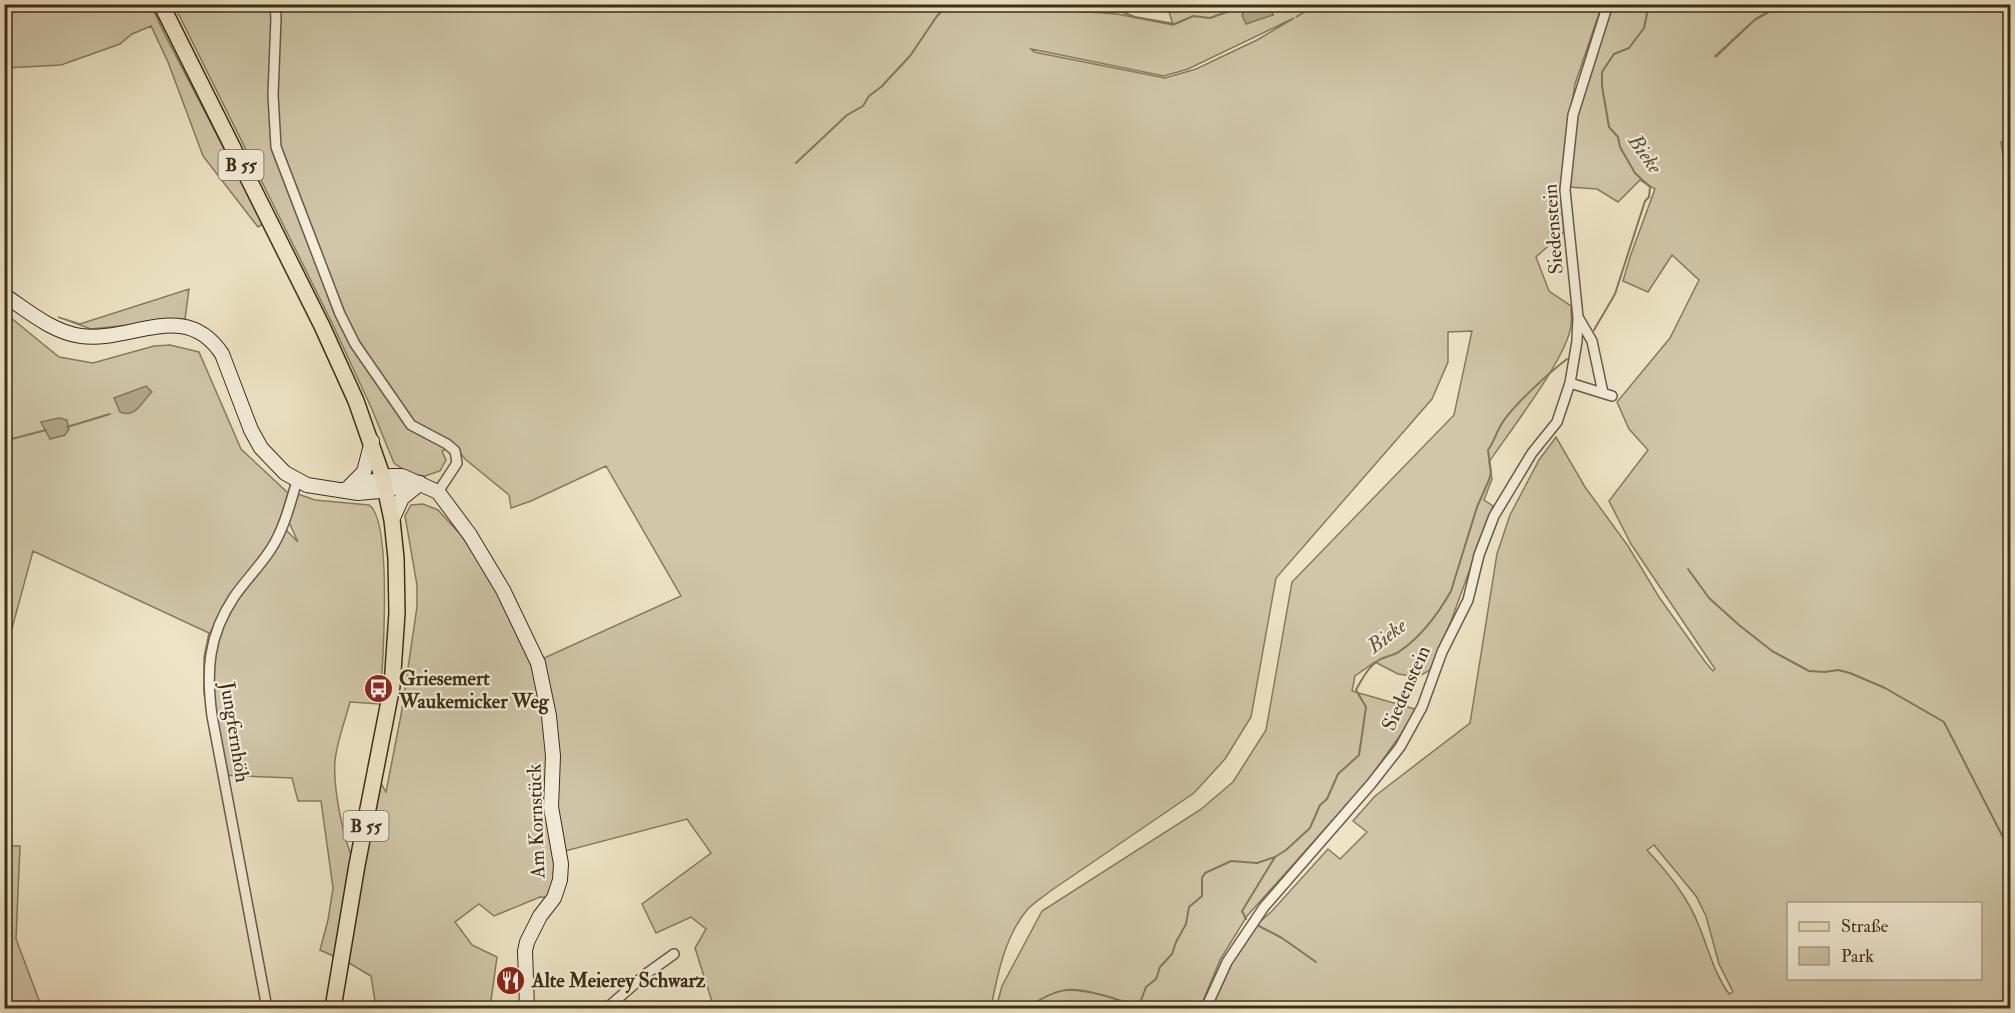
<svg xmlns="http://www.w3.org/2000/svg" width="2015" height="1013" viewBox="0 0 2015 1013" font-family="'IM FELL Double Pica',serif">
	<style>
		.green { fill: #d0c6a9; stroke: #877a61; stroke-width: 1.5; fill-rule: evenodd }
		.water { fill: #b2a68c; stroke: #84765e; stroke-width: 1.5 }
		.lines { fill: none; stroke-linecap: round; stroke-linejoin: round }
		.stream { stroke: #84765e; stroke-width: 2 }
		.street-casing { stroke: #6a5b44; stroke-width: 12 }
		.secondary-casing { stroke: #3e2d19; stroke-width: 16 }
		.primary-casing { stroke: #3e2d19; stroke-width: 18 }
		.street { stroke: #f4eedb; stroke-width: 9 }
		.secondary { stroke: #f4eedb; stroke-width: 14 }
		.primary { stroke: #eee5c7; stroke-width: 15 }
		.labels { text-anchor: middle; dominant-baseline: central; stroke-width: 4.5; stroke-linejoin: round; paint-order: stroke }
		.shield { fill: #f4eedb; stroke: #756753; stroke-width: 1.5 }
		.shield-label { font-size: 18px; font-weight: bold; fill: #3e2d19 }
		.street-label { font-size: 20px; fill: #3e2d19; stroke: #f4eedb }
		.poi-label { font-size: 20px; font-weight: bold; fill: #3e2d19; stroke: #f4eedb; text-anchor: start }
		.water-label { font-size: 21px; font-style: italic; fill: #61513c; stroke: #f4eedb }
	</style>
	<rect width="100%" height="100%" fill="#eee5c7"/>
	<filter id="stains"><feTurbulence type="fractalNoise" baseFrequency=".00333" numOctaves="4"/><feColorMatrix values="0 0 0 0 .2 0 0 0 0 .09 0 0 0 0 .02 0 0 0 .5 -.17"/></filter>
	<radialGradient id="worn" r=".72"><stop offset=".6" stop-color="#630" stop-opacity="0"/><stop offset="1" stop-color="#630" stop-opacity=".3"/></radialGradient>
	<path class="green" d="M1057,4L1061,10L1117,14L1173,25L1167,5H1248L1245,9L1273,15L1269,5H1314L1296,17L1317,4L1602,5L1575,84L1570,115L1560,191L1565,231L1536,257L1549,291L1571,306C1571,312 1572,319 1571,325C1568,357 1509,432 1489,462L1492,479L1484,500L1493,506L1451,621L1430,670L1418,677L1398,674L1375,662L1355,676L1352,691L1418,710L1367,782L1247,916L1220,960L1200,1008H996L1002,986L1042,911L1200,810L1233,782L1266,730L1292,582L1454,415L1472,331L1448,332V362L1432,399L1276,578L1251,717L1225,759L1194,793L1049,892C1042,898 1033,903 1027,910C1005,936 997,976 991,1008H714L695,948L706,929L691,917L656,933L642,904L711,853L687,819L561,852L554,898L540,897L494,916L479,904L455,922L472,945L497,957L490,1008H376L371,976L349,963L320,950L328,920L333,888L321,801H298L292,778L219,775L204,693V657L209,633L33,551L5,654V313L59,357L93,363L154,346L170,345L199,352L241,449L288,493L279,523L271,542L231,595L210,633L218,637L239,597L286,530L298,542L288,520L298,494L315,500L369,505C394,521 382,672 380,704L350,702C345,721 337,741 335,761C333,785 343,846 357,865L376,774L386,792L401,715L417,607V585L405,516L411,505L423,504L438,510L461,535L499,591L531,664L681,596L606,466L531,501L511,508L509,495L465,459L455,446L442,451L446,460L440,471L425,476L410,474L394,463L371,407L332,323L174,5ZM1294,18L1257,40L1196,69L1165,78L1034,52L1031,49L1164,76L1188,69Z
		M5,5H151L164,33L263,224L258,227L203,156L168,62L151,26L132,34L120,44L61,65L5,68Z
		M1613,5H1779L1755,19L1715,56L1716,57L1755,20L1782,5H2010V141L2001,142L2010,199V1008H1209L1227,964L1255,926L1272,911L1328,849L1340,859L1367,832L1353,821L1375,796L1470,723L1497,554L1510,515L1539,460L1556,437L1585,487L1628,546L1659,597L1706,663L1713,671L1715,669L1631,544L1609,501L1648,450L1629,429L1617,402L1670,338L1699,280L1672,255L1648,292L1623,281L1630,257L1655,189L1640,180L1618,202L1597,189L1569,187L1576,117ZM1654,845L1696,896L1706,916L1719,964L1733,992L1729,994C1714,973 1709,950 1699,926C1688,897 1668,873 1647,850ZM1788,904H1980V978H1788Z
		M189,289L185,319L91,329L58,317L80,324Z
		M11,846H20L16,939L42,1008H5L4,847Z"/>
	<path class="water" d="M1269,4L1273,15L1246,24L1242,15L1248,5Z
		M146,386L152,392C141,402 136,419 120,412L114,398Z
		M59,418L67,420L69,429L65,435L50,439L41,422Z"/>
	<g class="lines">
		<path class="stream" d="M1063,4L1066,8L1082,12H1122L1135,17L1175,24L1193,16L1210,18L1235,9L1239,4
			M796,163L847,115L863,106L869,96L881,87L910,56L937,16L948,4
			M1594,330L1615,294L1645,201L1649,197L1650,187L1635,173L1620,147L1618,137L1609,127L1602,86V72L1614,54L1629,48L1644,28L1649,4
			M67,427L110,414
			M4,441L46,430
			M1688,569L1709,598L1739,625L1772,651L1809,671L1825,672L1838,670L1850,673L1885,688L1944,722L2010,851
			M1246,919L1242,911L1275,857
			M1259,926L1282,938L1316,962
			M914,1006L936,1008
			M1026,1008C1059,987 1068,986 1106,996C1120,1000 1124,1003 1139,1003
			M1143,1008L1140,1003L1146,987L1156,979L1160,967L1172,954L1176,942L1186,924L1189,907L1202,896V878L1205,873L1231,861L1257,863L1275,857L1286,850L1310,828L1320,805L1327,799L1338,774L1359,755L1366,707L1356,690C1362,679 1368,667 1379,660C1385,656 1394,656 1400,651C1422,636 1438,614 1451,591L1477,507L1489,480L1491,472L1488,450C1494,442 1496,433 1501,425C1511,407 1550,372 1567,359"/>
		<defs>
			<path id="street" d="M275,4L276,18L273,95L276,147L340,314L355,344L411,425L447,444L455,451L457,463L438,492
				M1578,317L1592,341L1603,393
				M1570,383L1612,396
				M267,1008L212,716C206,671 208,636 234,597C245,581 260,566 271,549C284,529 290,504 297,481
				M607,1008L646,974L674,954
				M1206,1008L1227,962L1264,907L1371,784L1400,747L1422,707L1442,652L1468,600L1479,555L1494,516L1532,453L1557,422L1570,383L1577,341L1578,317L1565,190L1573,115L1608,4"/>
			<path id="secondary" d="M4,295C28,311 52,332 81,336C131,343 185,298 222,354L251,430L261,448L285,473L307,485L358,493L379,491L420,483
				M350,486L364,472L372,441
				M343,490L391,476H402L438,492L470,535L503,590L538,663L549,716L553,756L551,807L561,864L560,880L554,898L540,916L527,942L525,951L527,1008
				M392,520L402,498L418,485"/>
			<path id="primary" d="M161,4L322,326L356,401L383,478L392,520L396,558L397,613L392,686L357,865L333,1008"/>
		</defs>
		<use href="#street" class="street-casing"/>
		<use href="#secondary" class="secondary-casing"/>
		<use href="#primary" class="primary-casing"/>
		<use href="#street" class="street"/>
		<use href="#secondary" class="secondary"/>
		<use href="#primary" class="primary"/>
	</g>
	<defs>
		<symbol id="bus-disc" viewBox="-11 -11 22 22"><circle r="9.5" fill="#8f2418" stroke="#f4eedb"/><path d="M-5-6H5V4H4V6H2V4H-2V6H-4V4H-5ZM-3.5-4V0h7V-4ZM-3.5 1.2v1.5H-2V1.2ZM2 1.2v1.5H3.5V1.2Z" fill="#fff"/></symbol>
		<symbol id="restaurant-disc" viewBox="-11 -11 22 22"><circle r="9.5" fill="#8f2418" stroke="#f4eedb"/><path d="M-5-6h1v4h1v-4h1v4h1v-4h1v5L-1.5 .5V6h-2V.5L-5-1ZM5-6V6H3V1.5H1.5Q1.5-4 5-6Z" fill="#fff"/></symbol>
	</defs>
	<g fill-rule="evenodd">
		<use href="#bus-disc" x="362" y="672" width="33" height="33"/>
		<use href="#restaurant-disc" x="494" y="964" width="33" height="33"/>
	</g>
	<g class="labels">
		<g class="shield">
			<rect x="218.5" y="150" width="45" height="30" rx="4.5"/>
			<rect x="343.5" y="811" width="45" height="30" rx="4.5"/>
		</g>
		<g class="shield-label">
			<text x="241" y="165">B 55</text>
			<text x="366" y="826">B 55</text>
		</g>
		<g class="street-label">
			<text transform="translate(1553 229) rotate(-94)">Siedenstein</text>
			<text transform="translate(1406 688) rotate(-66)">Siedenstein</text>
			<text transform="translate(235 732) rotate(81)">Jungfernhöh</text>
			<text transform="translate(536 821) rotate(-92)">Am Kornstück</text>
		</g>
		<g class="poi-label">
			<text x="399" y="678">Griesemert<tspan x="399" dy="23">Waukemicker Weg</tspan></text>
			<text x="532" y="980">Alte Meierey Schwarz</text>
		</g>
		<g class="water-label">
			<text transform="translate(1645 154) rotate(55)">Bieke</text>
			<text transform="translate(1387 636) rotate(-37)">Bieke</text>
		</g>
	</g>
	<rect width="2015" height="1013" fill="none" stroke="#eee5c7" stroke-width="24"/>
	<rect x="6" y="6" width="2003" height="1001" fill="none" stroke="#3e2d19" stroke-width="3"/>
	<rect x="12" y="12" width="1991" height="989" fill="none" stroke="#3e2d19" stroke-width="1.5"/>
	<rect x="1787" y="902" width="195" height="78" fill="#f4eedb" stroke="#aba18d" stroke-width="1.5"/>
	<rect x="1799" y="922" width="30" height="9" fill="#eee5c7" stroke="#aba18d" stroke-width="1.5"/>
	<text x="1841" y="932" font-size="18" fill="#3e2d19">Straße</text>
	<rect x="1799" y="947" width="30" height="18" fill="#d0c6a9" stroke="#aba18d" stroke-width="1.5"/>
	<text x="1841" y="962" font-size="18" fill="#3e2d19">Park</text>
	<rect width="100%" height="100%" filter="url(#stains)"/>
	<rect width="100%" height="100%" fill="url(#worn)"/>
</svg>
